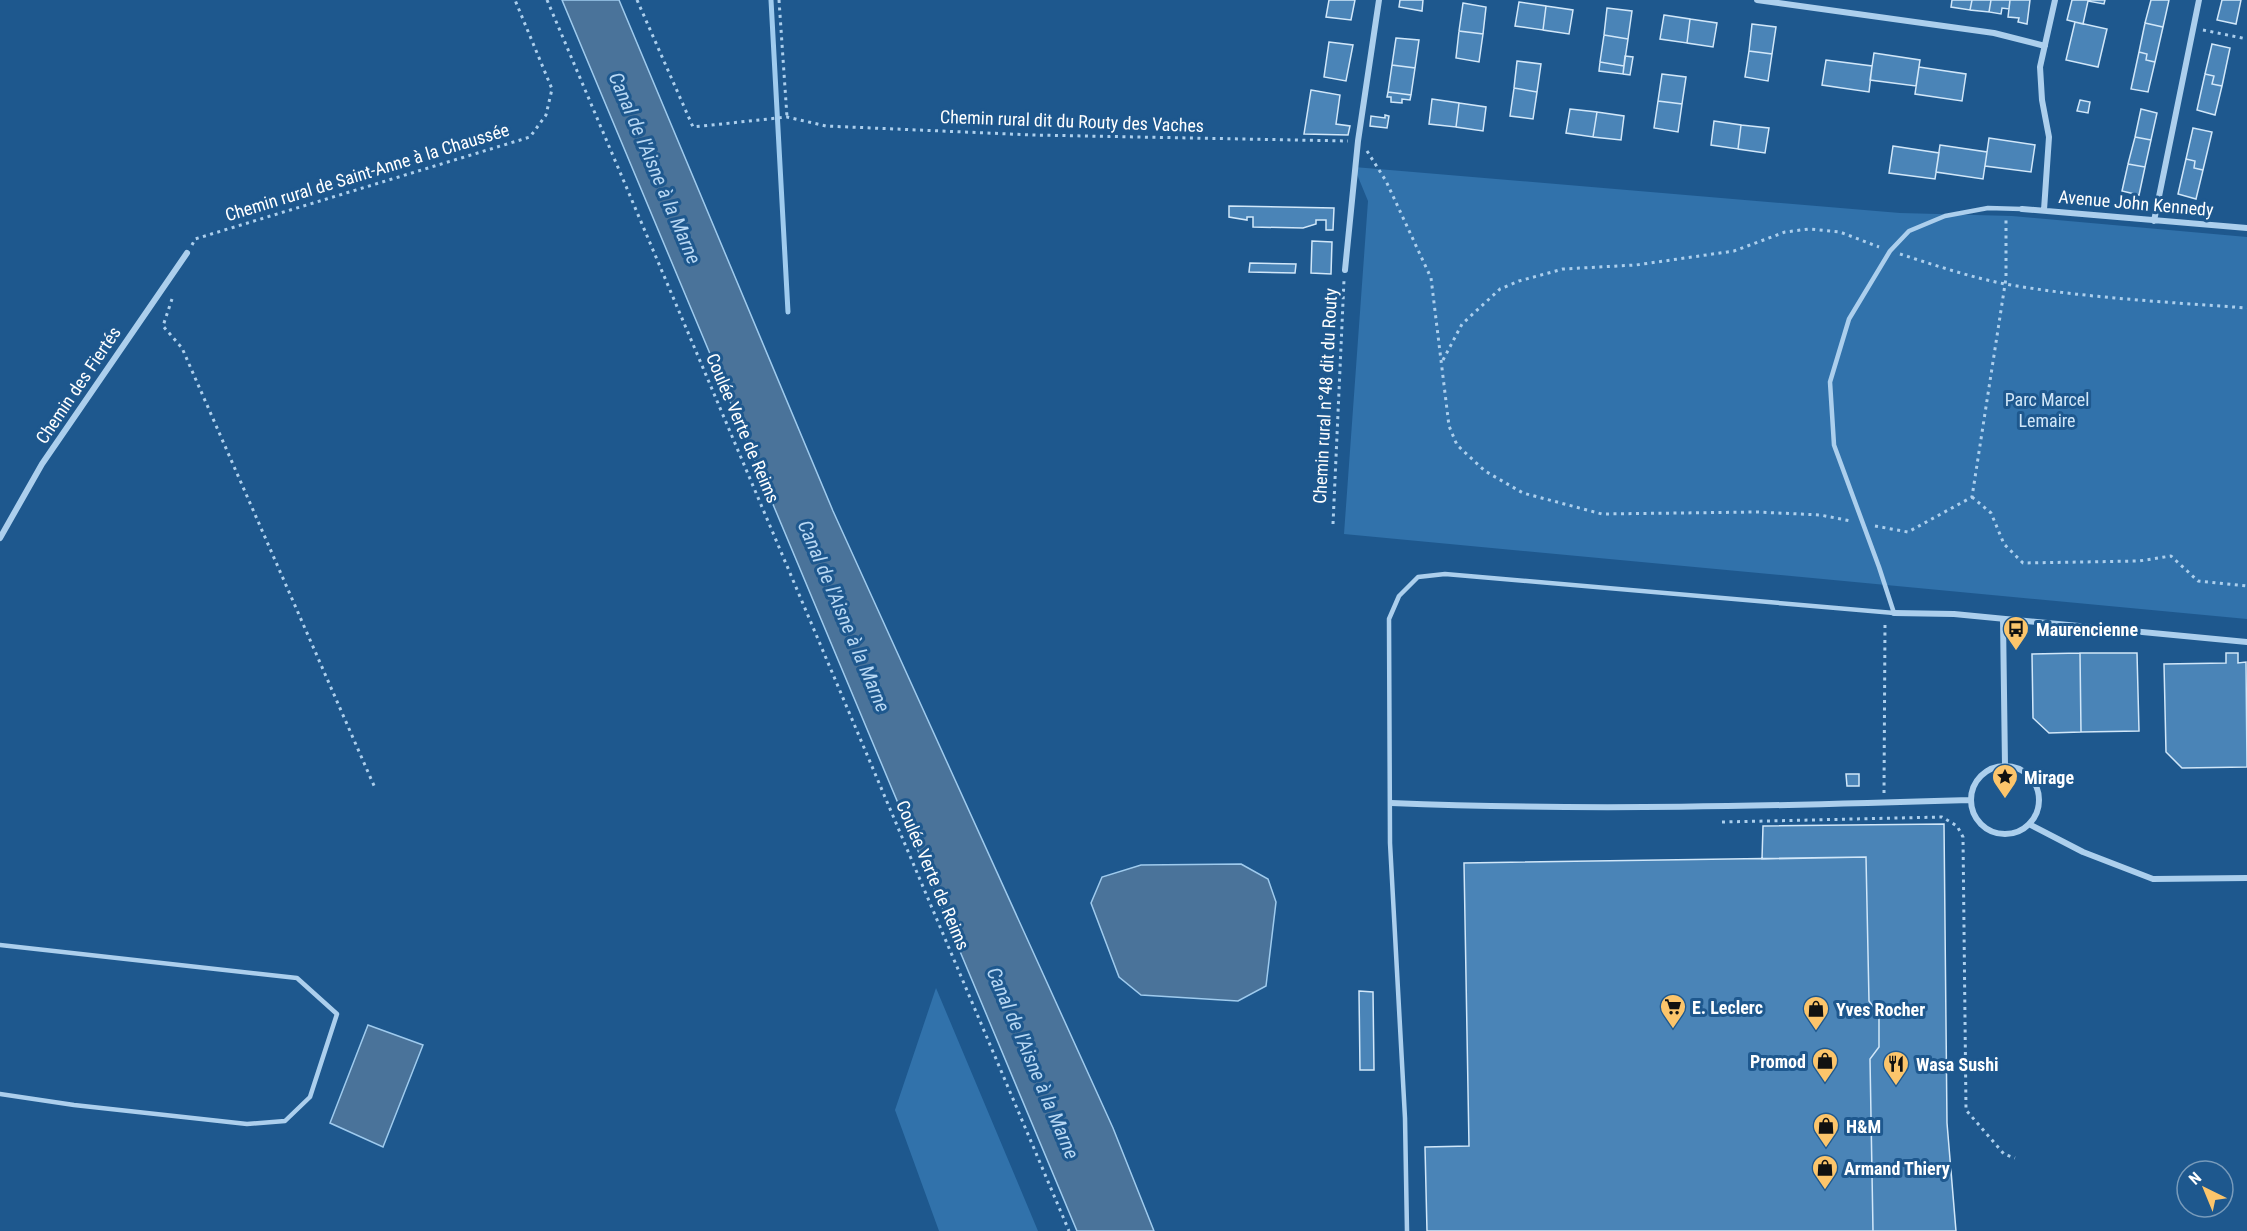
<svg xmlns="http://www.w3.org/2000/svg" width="2247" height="1231" viewBox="0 0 2247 1231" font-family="'Roboto Condensed',sans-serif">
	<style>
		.green { fill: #3172ab }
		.water { fill: #4a739a; stroke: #9fcbee; stroke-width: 1.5 }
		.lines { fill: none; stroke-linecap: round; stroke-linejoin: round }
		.stream { stroke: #9fcbee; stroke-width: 5 }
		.building { fill: #4a84b7; stroke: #d1e7f9; stroke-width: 1.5 }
		.path { stroke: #accfed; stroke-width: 3; stroke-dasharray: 3 4.5; stroke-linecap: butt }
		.lane { stroke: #accfed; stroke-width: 4.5 }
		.street { stroke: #accfed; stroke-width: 6 }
		.labels { text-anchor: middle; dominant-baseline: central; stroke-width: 6; stroke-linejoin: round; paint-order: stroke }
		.street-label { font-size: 18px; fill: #fff; stroke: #1e588e }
		.park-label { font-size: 18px; fill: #d1e7f9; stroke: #1e588e }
		.poi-label { font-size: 18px; font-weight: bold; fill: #fff; stroke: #1e588e; text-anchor: start }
		.water-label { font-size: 20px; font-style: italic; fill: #b8d8f4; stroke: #1e588e }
	</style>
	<rect width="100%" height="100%" fill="#1e588e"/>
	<path class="green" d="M1354,167L1900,213L2012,216L2247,237V619L1344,534L1368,201Z
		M936,988L1038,1231H939L895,1110Z"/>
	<path class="water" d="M562,0H619L833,511L1113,1128L1154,1231H1077Z
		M1241,864L1268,879L1276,902L1266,986L1238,1001L1141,995L1119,977L1091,903L1102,877L1141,865Z
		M368,1025L423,1045L383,1147L330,1123Z"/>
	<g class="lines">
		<path class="stream" d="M771,0L788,312"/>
	</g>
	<path class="building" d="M1329,0H1355L1351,20L1326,17Z
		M1400,0H1423L1422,11L1399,7Z
		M1952,0H1972L1970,10L1951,7Z
		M1972,0H1991L1989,12L1970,10Z
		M1991,0H2010L2009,9L2002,8L2001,14L1989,12Z
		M2010,0H2030L2027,24L2018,22L2019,18L2008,17Z
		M2072,0H2105L2104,4L2088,1L2083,24L2067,20Z
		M2151,0H2169L2163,27L2145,23Z
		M2222,0H2241L2236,24L2217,20Z
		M1519,2L1546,6L1543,30L1515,26Z
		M1463,3L1486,7L1483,34L1459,31Z
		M1546,6L1573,10L1569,34L1543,30Z
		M1607,8L1632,11L1628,39L1604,35Z
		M1664,15L1690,19L1687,43L1660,39Z
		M1690,19L1717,23L1713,47L1687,43Z
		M2075,22L2107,29L2098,67L2066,60Z
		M2145,23L2163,27L2155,62L2146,60L2147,54L2139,52Z
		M1752,24L1776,27L1772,54L1749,51Z
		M1459,31L1483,34L1479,62L1456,58Z
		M1604,35L1628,39L1624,66L1600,62Z
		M1396,38L1419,40L1415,68L1392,65Z
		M1329,42L1353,45L1346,81L1324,77Z
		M2212,44L2230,48L2222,86L2212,84L2214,76L2205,74Z
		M1749,51L1772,54L1768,81L1745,77Z
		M2139,52L2147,54L2146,60L2155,62L2148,92L2131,89Z
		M1874,53L1920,60L1916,86L1870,80Z
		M1625,56L1633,57L1630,75L1623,74Z
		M1826,60L1872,66L1869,92L1822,85Z
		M1517,61L1541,64L1537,92L1514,88Z
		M1600,62L1624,66L1623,74L1599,71Z
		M1392,65L1415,68L1411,95L1388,92Z
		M1919,67L1966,74L1962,101L1915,94Z
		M1662,74L1686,77L1682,104L1658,101Z
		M2205,74L2214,76L2212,84L2222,86L2215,115L2197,110Z
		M1514,88L1537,92L1533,119L1510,116Z
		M1311,90L1340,95L1336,124L1350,126L1348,135L1304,134Z
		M1388,92L1411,95L1410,100L1402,99V103L1391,102V97H1387Z
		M1432,99L1459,103L1456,127L1429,124Z
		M2080,100L2090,102L2088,113L2077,111Z
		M1658,101L1682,104L1678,132L1654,128Z
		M1459,103L1486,107L1483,131L1456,127Z
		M1570,109L1597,112L1593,137L1566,133Z
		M2141,109L2157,113L2151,140L2135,137Z
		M1597,112L1624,116L1621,140L1593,137Z
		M1385,115L1389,116L1387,128L1370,126L1371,116L1385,118Z
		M1714,121L1741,125L1738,149L1711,145Z
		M1741,125L1769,128L1765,153L1738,149Z
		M2193,128L2212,132L2203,170L2194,168L2195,161L2186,159Z
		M2135,137L2151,140L2145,167L2128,164Z
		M1989,138L2035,145L2031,172L1985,166Z
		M1940,145L1987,152L1983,179L1936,172Z
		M1893,146L1939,153L1935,179L1889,173Z
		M2186,159L2195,161L2194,168L2203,170L2196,199L2178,194Z
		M2128,164L2145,167L2139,195L2122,191Z
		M1229,206L1334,208L1333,230H1326V220H1316V224L1303,228L1253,227V217H1247V220L1229,217Z
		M1312,241L1332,242L1331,274L1311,273Z
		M1250,263L1296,264L1295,273L1249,272Z
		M2080,653L2081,732L2049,733L2033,718L2032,654Z
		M2080,653H2137L2139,731L2081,732Z
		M2226,653H2238V663L2246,662L2247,767L2182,768L2166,752L2164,664L2226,663Z
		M1846,774H1859V786H1847Z
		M1944,824L1947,1123L1956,1231H1873L1870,1059L1879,1047V1014L1869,1001L1866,857L1762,859L1763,826Z
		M1866,857L1869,1001L1879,1014V1047L1870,1059L1873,1231H1427L1425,1147L1469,1146L1464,863Z
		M1359,991L1373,992L1374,1070H1360Z"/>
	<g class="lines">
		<path class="path" d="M547,0L1069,1231
			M637,0L693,127L787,117L826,126L1033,135L1348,141
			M779,0L787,117
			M2203,30L2247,39
			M1367,151L1386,181L1431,278L1449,426L1457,445L1485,471L1523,493L1602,514L1758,512L1820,515L1851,521
			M192,245L195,239L530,137L546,115L552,89L515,0
			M1900,254C1934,265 1970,277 2005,284C2085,298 2167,302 2247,308
			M172,299L163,326L182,348L375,788
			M1443,360L1462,324L1500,289L1519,281L1563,269L1636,265L1734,251L1785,232L1809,229L1840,232L1879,247
			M1972,497L1991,513L2004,544L2023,563L2139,561L2171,556L2198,581L2247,586
			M1333,524L1344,280
			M1875,526L1908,532L1972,497L2006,278V219
			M1884,793L1885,623
			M1722,822L1942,817L1957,826L1963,837L1966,1110L2004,1154L2015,1158"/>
		<path class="lane" d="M0,945L297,978L337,1014L310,1097L285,1121L247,1124L74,1105L0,1094
			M1407,1231L1405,1118L1390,843L1389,619L1399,596L1418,577L1445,574L1894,613L1879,567L1834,445L1830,382L1849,319L1890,251L1909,231L1945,216L1988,208L2022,209"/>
		<path class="street" d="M1757,0L1994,33L2045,46
			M2022,209L2247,228
			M2044,210L2049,137L2042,100L2040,67L2055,0
			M2154,221L2199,0
			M1345,270L1358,141L1379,0
			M0,538L42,464L187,253
			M1894,613L1954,614L2247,642
			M2003,619L2005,766
			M1971 800a34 34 0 1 1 68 0a34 34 0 1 1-68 0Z
			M1391,803C1584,811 1778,806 1970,800
			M2029,824L2083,852L2153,879L2247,878"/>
	</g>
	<defs>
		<symbol id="bus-pin" viewBox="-11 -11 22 30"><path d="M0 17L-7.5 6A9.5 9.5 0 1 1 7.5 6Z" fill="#fcc56b" stroke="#1e588e"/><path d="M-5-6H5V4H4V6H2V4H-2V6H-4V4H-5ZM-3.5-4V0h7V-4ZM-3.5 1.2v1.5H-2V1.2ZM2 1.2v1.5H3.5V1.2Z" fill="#111"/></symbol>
		<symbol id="sight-pin" viewBox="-11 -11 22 30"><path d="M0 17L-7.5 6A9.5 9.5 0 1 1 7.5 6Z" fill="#fcc56b" stroke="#1e588e"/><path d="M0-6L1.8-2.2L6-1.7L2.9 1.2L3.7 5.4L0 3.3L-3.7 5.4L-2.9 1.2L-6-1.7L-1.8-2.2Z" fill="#111"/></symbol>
		<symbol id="supermarket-pin" viewBox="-11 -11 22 30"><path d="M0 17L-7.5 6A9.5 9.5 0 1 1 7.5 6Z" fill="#fcc56b" stroke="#1e588e"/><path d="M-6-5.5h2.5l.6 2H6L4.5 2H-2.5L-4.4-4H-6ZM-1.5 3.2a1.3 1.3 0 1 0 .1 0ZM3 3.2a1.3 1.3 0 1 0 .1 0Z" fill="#111"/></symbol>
		<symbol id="shop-pin" viewBox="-11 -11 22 30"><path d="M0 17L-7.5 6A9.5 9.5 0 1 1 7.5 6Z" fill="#fcc56b" stroke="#1e588e"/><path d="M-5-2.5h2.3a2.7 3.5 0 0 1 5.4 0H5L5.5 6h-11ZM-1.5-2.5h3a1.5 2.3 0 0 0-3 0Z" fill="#111"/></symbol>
		<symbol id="restaurant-pin" viewBox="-11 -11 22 30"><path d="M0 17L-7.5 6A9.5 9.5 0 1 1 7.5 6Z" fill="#fcc56b" stroke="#1e588e"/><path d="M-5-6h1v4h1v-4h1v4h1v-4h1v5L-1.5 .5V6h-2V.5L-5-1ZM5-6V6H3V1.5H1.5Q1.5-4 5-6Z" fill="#111"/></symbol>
	</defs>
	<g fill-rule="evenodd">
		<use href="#bus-pin" x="2001" y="614" width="30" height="40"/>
		<use href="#sight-pin" x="1990" y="762" width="30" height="40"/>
		<use href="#supermarket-pin" x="1658" y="992" width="30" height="40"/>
		<use href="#shop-pin" x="1801" y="994" width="30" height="40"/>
		<use href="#shop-pin" x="1810" y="1046" width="30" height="40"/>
		<use href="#restaurant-pin" x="1881" y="1049" width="30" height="40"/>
		<use href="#shop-pin" x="1811" y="1111" width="30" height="40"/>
		<use href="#shop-pin" x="1810" y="1153" width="30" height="40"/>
	</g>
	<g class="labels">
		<g class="street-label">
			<text transform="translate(1072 121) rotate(2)">Chemin rural dit du Routy des Vaches</text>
			<text transform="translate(367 172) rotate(-17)">Chemin rural de Saint-Anne à la Chaussée</text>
			<text transform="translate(2136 203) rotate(5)">Avenue John Kennedy</text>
			<text transform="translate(78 385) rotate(-56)">Chemin des Fiertés</text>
			<text transform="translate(1325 396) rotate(-87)">Chemin rural n°48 dit du Routy</text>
			<text transform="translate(743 428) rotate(67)">Coulée Verte de Reims</text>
			<text transform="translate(933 875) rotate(67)">Coulée Verte de Reims</text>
		</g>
		<g class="park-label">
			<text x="2047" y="399">Parc Marcel<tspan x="2047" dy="21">Lemaire</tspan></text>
		</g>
		<g class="poi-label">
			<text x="2036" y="629">Maurencienne</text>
			<text x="2024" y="777">Mirage</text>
			<text x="1692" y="1007">E. Leclerc</text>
			<text x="1836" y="1009">Yves Rocher</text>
			<text x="1806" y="1061" text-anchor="end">Promod</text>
			<text x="1916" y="1064">Wasa Sushi</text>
			<text x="1846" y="1126">H&amp;M</text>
			<text x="1844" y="1168">Armand Thiery</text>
		</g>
		<g class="water-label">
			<text transform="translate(655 168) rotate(67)">Canal de l'Aisne à la Marne</text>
			<text transform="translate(844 616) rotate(67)">Canal de l'Aisne à la Marne</text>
			<text transform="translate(1033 1063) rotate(67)">Canal de l'Aisne à la Marne</text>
		</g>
	</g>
	<g transform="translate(2205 1189) rotate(317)"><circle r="28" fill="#1e588e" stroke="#789bbb" stroke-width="1.5"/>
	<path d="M0-4.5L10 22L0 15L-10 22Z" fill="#fcc56b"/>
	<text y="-9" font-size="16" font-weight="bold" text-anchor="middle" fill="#ffffff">N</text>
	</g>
</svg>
